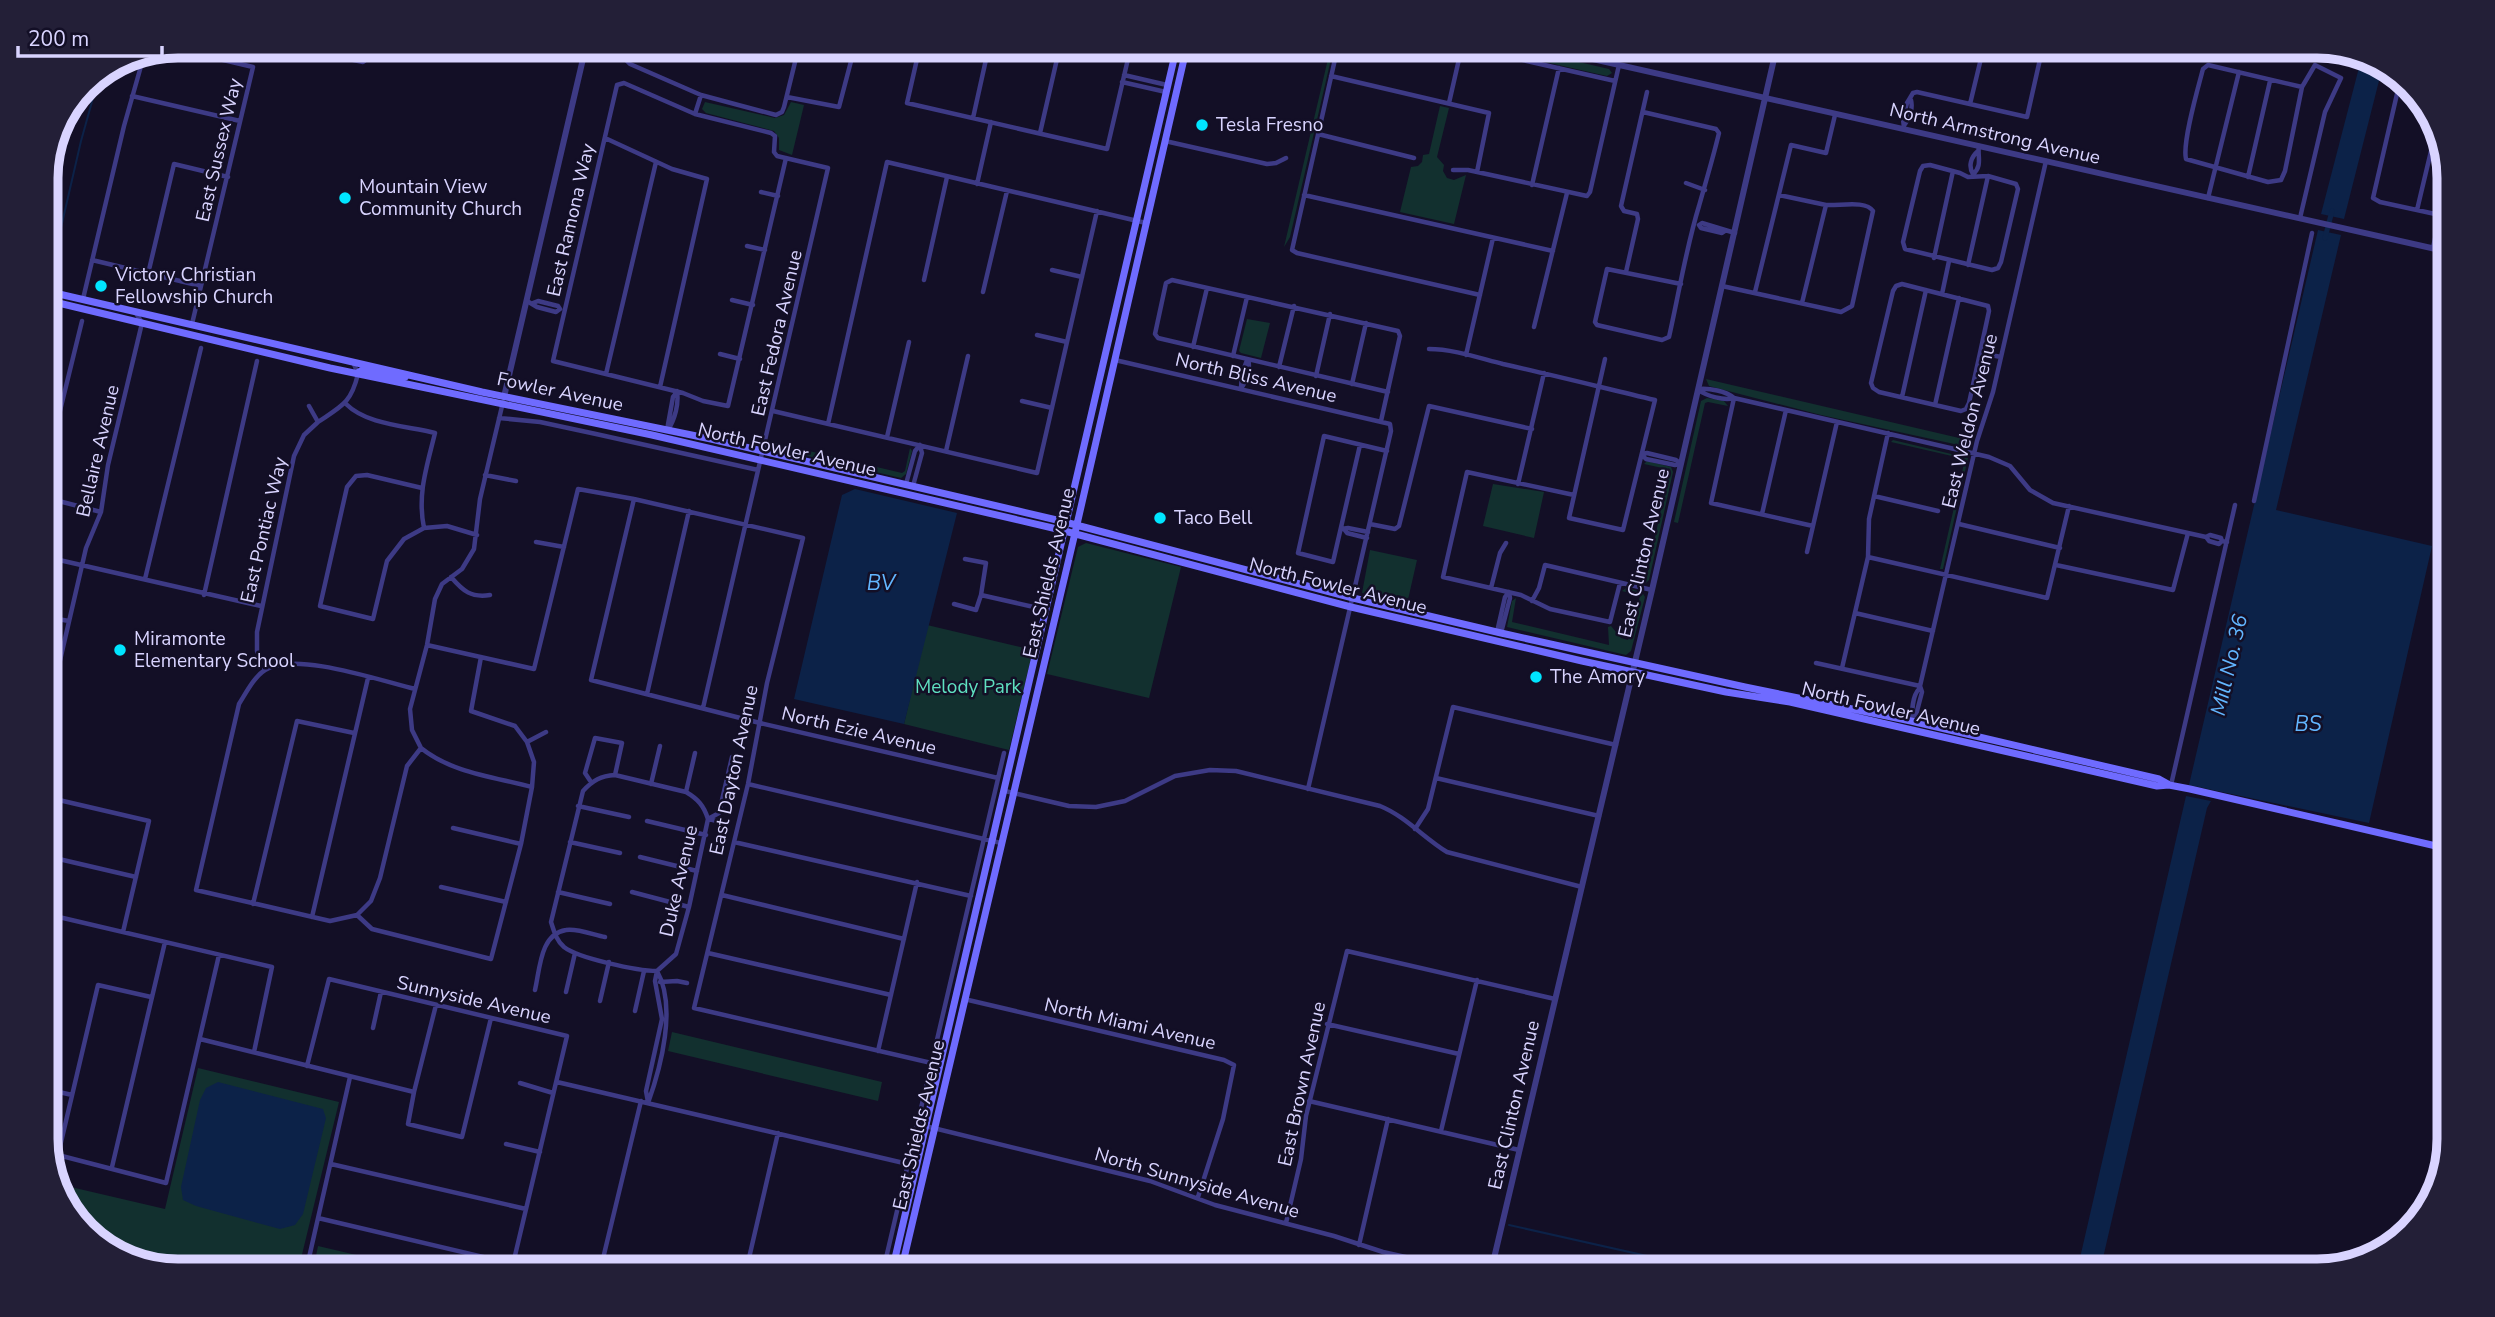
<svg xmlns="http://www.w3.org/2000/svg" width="2495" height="1317" viewBox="0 0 2495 1317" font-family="'Nunito Sans',sans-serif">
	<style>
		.green { fill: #12302f }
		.water { fill: #0c2248 }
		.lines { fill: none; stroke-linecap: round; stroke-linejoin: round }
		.stream { stroke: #0c2248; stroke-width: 2 }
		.canal { stroke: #0c2248; stroke-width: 5 }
		.minor { stroke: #3d3a85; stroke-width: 4.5 }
		.tertiary { stroke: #3d3a85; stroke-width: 6 }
		.secondary { stroke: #6f6bff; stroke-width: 7 }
		.poi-dot { fill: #00e5ff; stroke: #130f26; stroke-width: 2.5 }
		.labels { text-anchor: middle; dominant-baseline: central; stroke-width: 5; stroke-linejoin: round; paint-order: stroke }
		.poi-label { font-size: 19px; fill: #d9d4ff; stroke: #130f26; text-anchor: start }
		.street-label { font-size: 19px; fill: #d9d4ff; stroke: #130f26 }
		.park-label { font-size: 19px; fill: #5fe0c0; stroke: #130f26 }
		.water-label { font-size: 21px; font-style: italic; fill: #62b6ff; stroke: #130f26 }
		.rim { fill: none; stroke: #d9d4ff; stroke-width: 9 }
	</style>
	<rect width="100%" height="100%" fill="#130f26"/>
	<path class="green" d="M1331,46H1334L1290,237L1284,247Z
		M1474,46H1510L1609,69L1612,73L1607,76Z
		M705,102L775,118L784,115L791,102L804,105L792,155L779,150V138L774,131L706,113L702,109Z
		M1440,106L1449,108L1437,157L1444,165L1443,171L1447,178L1454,180L1466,175L1454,224L1400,212L1411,167L1418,166L1422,162L1423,155L1429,154Z
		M1247,319L1270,323L1261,358L1241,353L1239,351Z
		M1706,379L1972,441V445L1968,447L1821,415L1709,386Z
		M1707,398L1724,401L1728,406L1708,402L1705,403L1678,523L1674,522L1701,401Z
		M1893,440L1968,458L1943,569H1940L1965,459L1891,442Z
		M771,442L902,473L905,471L910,448L912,451L906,474L901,478L774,448Z
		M1647,461L1671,467L1673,472L1649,580L1645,584L1669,472L1667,469L1644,464Z
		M1493,484L1544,492L1534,538L1483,526Z
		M1086,543L1181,567L1149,698L1047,674L1078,547Z
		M1370,550L1417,560L1407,604L1362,593Z
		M1626,588L1642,592L1645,597L1631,651L1626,655L1507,627L1512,601L1516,598L1512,622L1609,645L1608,627L1611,626L1621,638L1628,640L1640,596L1622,591Z
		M927,625L1033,650L1009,750L904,724Z
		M672,1032L882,1082L878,1101L668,1051Z
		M198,1068L339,1102L298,1271H178L119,1258L68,1212L58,1184L165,1209Z
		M318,1246L416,1269L415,1271H313Z"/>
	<path class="water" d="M2362,56L2376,59L2383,65L2344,219L2321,214Z
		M2318,230L2341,235L2276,510L2432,546L2369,823L2189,785Z
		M855,489L957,513L904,724L794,699L842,495Z
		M2186,796L2211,801L2207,808L2100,1271H2077Z
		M218,1082L323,1109L326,1118L303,1214L295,1225L280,1229L196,1206L183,1200L181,1187L200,1100L206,1088Z"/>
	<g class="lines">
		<path class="stream" d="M48,284L81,141L100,73
			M1509,1225L1714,1271"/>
		<path class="canal" d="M2325,238L2332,211"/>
		<path class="minor" d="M315,46L316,50L321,53L363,62L367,59L371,46
			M627,46L624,58L630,64L701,95L776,115L782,112L784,107L799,46
			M920,46L907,103L1107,149L1131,46
			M1338,46L1292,250L1297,253L1480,295
			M1461,46L1615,81
			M168,47L253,67L192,324
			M2208,65L2302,87L2285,171L2281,180L2268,182L2186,159C2182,143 2198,88 2203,69Z
			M1124,75L1167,85
			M1331,76L1489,113L1477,172
			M2400,81L2373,198L2380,202L2449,217
			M1122,82L1166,92
			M132,96L240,121
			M787,97L839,107L855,46
			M1449,103L1462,46
			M1970,104L1984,46
			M1643,112L1716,129L1719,133C1713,158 1706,181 1699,206C1686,248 1679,293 1669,337L1662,340L1597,325L1595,322L1607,269L1681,284
			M695,114L701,95
			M973,118L989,46
			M1905,124C1910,118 1913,108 1911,100
			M1904,128L1903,119L1907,103L1913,93L1917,92L2027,117L2043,46
			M1040,133L1060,46
			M1318,134L1414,158
			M605,138L672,169L707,179L660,387
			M1165,141L1267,164L1276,163L1286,158
			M1978,151C1971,157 1968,166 1973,174C1983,166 1977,155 1979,146
			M1930,165L1960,173L1968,177L1988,176L2016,184L2018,189L2001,262L1998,268L1992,270L1905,249L1903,242L1920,171L1923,166Z
			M1453,170H1468L1587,196L1590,192L1619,65
			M2248,177L2270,81
			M1686,183L1705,190
			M977,184L991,122
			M1532,185L1559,68
			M761,192L778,196
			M1304,195L1553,251
			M1779,195L1826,205
			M2208,198L2239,72
			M46,209L55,170L47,168
			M2417,210L2436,130
			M2300,218L2325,112L2341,78L2315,65L2302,87
			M1725,231L1722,233L1701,228L1699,225L1702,223L1735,233
			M747,246L765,250
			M2433,248L2440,215
			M1934,258L1953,171
			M92,260L201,286
			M1968,265L1988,176
			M1052,270L1082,277
			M1626,272L1638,219L1637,214L1624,211L1621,206L1647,92
			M148,274L174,164L228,177
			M924,280L947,177
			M1722,286L1841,312L1852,306L1873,211C1866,200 1840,206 1826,205L1802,303
			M983,292L1007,191
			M1755,292L1791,145L1826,153L1835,115
			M1942,294L1949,261
			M83,299L124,126L145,52
			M732,300L753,305
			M527,301L537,307L556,312L560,309
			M533,303L538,301L558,306L560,309
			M82,321L57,423L47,498L101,512
			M1534,327L1567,193
			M1037,335L1067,342
			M1193,347L1207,288
			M1429,349C1453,349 1479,358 1503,364C1553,375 1604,388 1655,400L1623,530L1569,518L1605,359
			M1980,353L1989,311L1988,306L1902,284L1896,286L1893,291L1871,383L1873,388L1879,392L1961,411L1966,409L1969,403L1980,353L2001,357
			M720,354L740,359
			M1466,355L1493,238
			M1233,356L1247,297
			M1115,360L1390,424L1391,431L1308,789
			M1279,367L1294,306
			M606,374L656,162
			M1316,376L1330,314
			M1352,384L1366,323
			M1241,388L1242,374L1247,360
			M1241,389C1246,382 1251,369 1248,360
			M1699,389C1709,388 1726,391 1734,398
			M1698,390C1707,396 1724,401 1734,398L1989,457L2010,466L2030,490L2053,503L2206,537L2210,535L2221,538L2222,541L2227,542
			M1902,397L1926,290
			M1734,398L1711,503L1813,526
			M1022,401L1052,408
			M346,404C367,425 407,426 435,433C427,466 417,494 424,528L404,539L387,561L373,619L320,606L347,487L356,476L367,475L422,488
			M1935,405L1959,298
			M773,411L1037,473L1097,211
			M499,418L540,422L596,434L758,470
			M1381,421L1400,336L1398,331L1172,280L1166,283L1155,334L1158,338L1388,392
			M318,422C342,406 351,403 358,374L353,362
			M828,424L887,162L1146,223
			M667,430L673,397L677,392
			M668,430C675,419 679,404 677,391
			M887,437L909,342
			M1360,445L1333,562L1298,553L1324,436L1387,451
			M946,451L968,356
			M1643,454L1647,453L1676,460L1680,463
			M1642,455L1646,459L1675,465L1680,464
			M485,475L516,481
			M906,484L915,451L920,445
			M1518,484L1544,373
			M913,486L922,453L920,446
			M1574,495L1467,472L1443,577L1521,595L1550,609L1610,622L1620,583
			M1874,496L1938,511
			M634,499L591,680L760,723L998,778
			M2254,501L2312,233
			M1762,514L1786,410
			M1370,524L1395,529L1399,526L1429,406L1532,429
			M1959,524L2060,548
			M424,528L447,526L477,535
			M1341,529L1348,528L1368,532
			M1344,529L1347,533L1367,538
			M2206,537L2209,541L2219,544L2222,541
			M536,542L564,547
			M1807,552L1837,422
			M46,557L261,606
			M1868,557L2047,598L2069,506
			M965,559L986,563L981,595
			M2056,565L2173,590L2188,533
			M451,577C463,591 471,598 490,595
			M145,579L201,348
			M1491,588L1500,553L1506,543
			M204,595L257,361
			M1532,601L1539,588L1545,565L1652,590
			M954,604L976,610L981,595L1047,610
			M1855,613L1933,631
			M46,617L69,621
			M1497,632L1505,597L1508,593
			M1501,633L1510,598L1509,592
			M427,645L534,669L578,489L634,499L803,538L767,683L748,784L694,1008L940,1065
			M1816,663L1920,686
			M1842,668L1868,557L1869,519L1888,433
			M265,670L257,651V632L294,456L304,435L318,422L309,406
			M46,678L56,680
			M647,694L689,511
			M703,708L828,168L777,156L774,152L775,136L771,133L695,114L624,83L617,85L553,361L683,393L703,401L728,406L786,158
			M1912,717L1916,715L1922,692L1920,686L1977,441L1993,392L2046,161
			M1912,720C1912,711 1912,696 1919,689
			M46,721L86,548L101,512L108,465L142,323L136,313
			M527,742L546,732
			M421,748C452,773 494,777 532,787
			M615,775L686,792C698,799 704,806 708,819L689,907L676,954L657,971C637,971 578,958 564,947C556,940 554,931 551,922L583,791C593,780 601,776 615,775Z
			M1436,778L1599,816
			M591,782L585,773L595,738L622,743L615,775
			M651,784L660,746
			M748,784L1001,843
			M2171,785L2235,505
			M1005,791L1069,806L1096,807L1125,801L1175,776L1210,770L1236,771L1380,806C1405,816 1424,838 1447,852L1582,887
			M686,792L695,753
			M46,797L149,821L123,932
			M578,806L629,817
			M708,819L719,813L732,757
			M709,819L724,823
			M647,821L706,835
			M453,828L521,844
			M1415,829L1428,809L1453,707L1616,745
			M570,842L620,853
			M734,842L971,896
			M46,856L136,877
			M640,857L697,871
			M441,887L506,902
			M558,892L610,904
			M632,892L689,907
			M722,895L904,939
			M253,904L297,721L354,733
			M46,914L272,967L254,1052
			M357,915L371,901L380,878L407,766L421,748L412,730L410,709L427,645L435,599L442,584L462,569L474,549L480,499L503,402
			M357,915L330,921L196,890L239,704C246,693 254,677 265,670C296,651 381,681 415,689
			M357,915L372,929L491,959L521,844L532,787L534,762L527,742L515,726L471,711L481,657
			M312,917L368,678
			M46,951L54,916
			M708,953L891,995
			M660,982L677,981L687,983
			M535,990C540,969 540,934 566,930C577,928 594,935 605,937
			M566,992L575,953
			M151,997L98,985L58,1155L166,1183L219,955
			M964,999L1224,1060L1234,1065L1223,1119L1198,1197
			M600,1001L609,962
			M436,1005L414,1092L408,1124L462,1137L491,1018
			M635,1011L644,971
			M1327,1024L1459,1054
			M373,1028L381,992
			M200,1039L414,1092
			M878,1051L917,882
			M307,1066L329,979L567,1036L513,1264L318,1218
			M557,1082L908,1164
			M520,1083L553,1093
			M46,1089L72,1095
			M1309,1101L1519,1150
			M648,1102L646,1091L662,1019L655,981L657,971
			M648,1103C661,1067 677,1006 657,971
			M917,1124L1150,1181L1215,1205L1334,1236L1383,1252L1468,1271
			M1441,1131L1477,980
			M506,1144L540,1152
			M331,1164L526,1209
			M112,1167L165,942
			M1286,1223L1301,1159L1306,1116L1347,951L1555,999
			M1359,1245L1388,1119
			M306,1271L350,1077
			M600,1271L641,1101
			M746,1271L778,1133
			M883,1271L1004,753"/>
		<path class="tertiary" d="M1535,46L2449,252
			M504,397L586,46
			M1491,1271L1652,590L1777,46"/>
		<path class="secondary" d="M46,291L482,392L711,439L1061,521L1353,598L1501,633L1745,687L1911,721L2159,779L2168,784
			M46,300L330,368L652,435L1057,529L1351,607L1582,661L1726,692L1790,702L2157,786L2169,785L2190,789L2449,849
			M359,372L363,370L396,377H405
			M892,1271L1177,46
			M901,1271L1075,533L1187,46"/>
	</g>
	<g class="poi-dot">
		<circle cx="1202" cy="125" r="7"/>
		<circle cx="345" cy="198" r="7"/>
		<circle cx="101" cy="286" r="7"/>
		<circle cx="1160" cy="518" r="7"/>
		<circle cx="120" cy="650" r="7"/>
		<circle cx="1536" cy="677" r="7"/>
	</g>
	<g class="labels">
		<g class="poi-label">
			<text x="1216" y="125">Tesla Fresno</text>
			<text x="359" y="187">Mountain View<tspan x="359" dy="22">Community Church</tspan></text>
			<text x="115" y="275">Victory Christian<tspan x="115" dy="22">Fellowship Church</tspan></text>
			<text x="1174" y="518">Taco Bell</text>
			<text x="134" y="639">Miramonte<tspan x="134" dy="22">Elementary School</tspan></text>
			<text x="1550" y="677">The Amory</text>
		</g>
		<g class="street-label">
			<text transform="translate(1995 134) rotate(13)">North Armstrong Avenue</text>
			<text transform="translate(219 150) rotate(-77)">East Sussex Way</text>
			<text transform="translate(571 220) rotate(-77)">East Ramona Way</text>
			<text transform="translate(777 333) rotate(-77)">East Fedora Avenue</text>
			<text transform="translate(1256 378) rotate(13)">North Bliss Avenue</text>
			<text transform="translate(560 392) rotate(12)">Fowler Avenue</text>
			<text transform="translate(1970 421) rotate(-76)">East Weldon Avenue</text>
			<text transform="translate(787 450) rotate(13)">North Fowler Avenue</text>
			<text transform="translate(98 451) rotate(-77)">Bellaire Avenue</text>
			<text transform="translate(264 530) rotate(-77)">East Pontiac Way</text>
			<text transform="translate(1644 553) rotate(-77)">East Clinton Avenue</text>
			<text transform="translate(1049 573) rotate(-77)">East Shields Avenue</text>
			<text transform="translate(1338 586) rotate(14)">North Fowler Avenue</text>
			<text transform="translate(1891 709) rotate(13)">North Fowler Avenue</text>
			<text transform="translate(859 731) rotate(13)">North Ezie Avenue</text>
			<text transform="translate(734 770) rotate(-78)">East Dayton Avenue</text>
			<text transform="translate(679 881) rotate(-77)">Duke Avenue</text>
			<text transform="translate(474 1000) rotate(13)">Sunnyside Avenue</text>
			<text transform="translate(1130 1024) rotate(13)">North Miami Avenue</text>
			<text transform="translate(1302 1084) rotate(-78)">East Brown Avenue</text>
			<text transform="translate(1514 1105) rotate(-77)">East Clinton Avenue</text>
			<text transform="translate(919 1125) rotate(-77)">East Shields Avenue</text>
			<text transform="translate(1197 1183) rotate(16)">North Sunnyside Avenue</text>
		</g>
		<g class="park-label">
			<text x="968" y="687">Melody Park</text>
		</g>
		<g class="water-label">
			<text x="881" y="583">BV</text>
			<text transform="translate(2229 665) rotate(-77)">Mill No. 36</text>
			<text x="2308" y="724">BS</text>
		</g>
	</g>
	<path d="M0 0H2495V1317H0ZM178 58H2317A120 120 0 0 1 2437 178V1139A120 120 0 0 1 2317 1259H178A120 120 0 0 1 58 1139V178A120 120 0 0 1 178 58Z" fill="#231f37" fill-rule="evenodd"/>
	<path class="rim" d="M178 58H2317A120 120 0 0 1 2437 178V1139A120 120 0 0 1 2317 1259H178A120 120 0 0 1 58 1139V178A120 120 0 0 1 178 58Z"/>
	<path d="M18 46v10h144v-10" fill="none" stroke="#d9d4ff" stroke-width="3.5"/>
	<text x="28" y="46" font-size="21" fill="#d9d4ff" stroke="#130f26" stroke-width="5" paint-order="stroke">200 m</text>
</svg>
